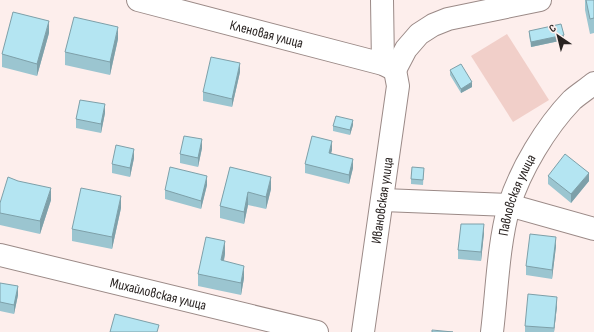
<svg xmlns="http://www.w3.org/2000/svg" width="594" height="332" viewBox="0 0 594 332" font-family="'Sofia Sans Condensed',sans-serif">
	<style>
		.green { fill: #f1cfc9 }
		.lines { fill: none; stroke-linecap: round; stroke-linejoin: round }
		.minor-casing { stroke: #9b8a87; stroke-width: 24 }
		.minor { stroke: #fff; stroke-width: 22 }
		.wall { fill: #9bc5d0 }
		.shaded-wall { fill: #7ea0a9 }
		.building { fill: #b4e5f2; stroke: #7ea0a9 }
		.labels { text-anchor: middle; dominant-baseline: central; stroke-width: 3; stroke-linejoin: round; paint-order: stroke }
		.street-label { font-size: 14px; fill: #282220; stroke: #fdeeec }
	</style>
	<rect width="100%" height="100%" fill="#fdeeec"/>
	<path class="green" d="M507,34L549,100L513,122L471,56Z"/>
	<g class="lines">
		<defs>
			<g id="minor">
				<path id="s1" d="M138,0L383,64L395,70"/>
				<path d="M382,0L383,64"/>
				<path d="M395,70L406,49L419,34L433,25L448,19L540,0"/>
				<path d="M383,200L509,205L594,229"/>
				<path id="s2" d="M0,255L317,332"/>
				<path id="s3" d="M363,332L398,86L395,70"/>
				<path id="s4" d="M492,332C497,291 498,246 509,206C520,170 546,127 572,100C579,94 587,89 594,83"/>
			</g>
		</defs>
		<use href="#minor" class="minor-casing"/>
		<use href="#minor" class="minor"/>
	</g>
	<path class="wall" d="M585,0H594V33L590,34L585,10Z
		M529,31L564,40L531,47L529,35Z
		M49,33L37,76L2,67V54Z
		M118,39L110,75L65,65V52Z
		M450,70L472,87L461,93L450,75Z
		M240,72L232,107L203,101V92Z
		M105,113L101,133L76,128V119Z
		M353,125L350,135L333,131V126Z
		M202,148L198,167L180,163V154Z
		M332,150L331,153L353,168L349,184L305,173V164Z
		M134,158L130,177L112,173V164Z
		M230,167L271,189L266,209L248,205L244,224L220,218V206Z
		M424,168L423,185L411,184V179Z
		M548,176L589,181L571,203L548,184Z
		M207,185L201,209L165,199V190Z
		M51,200L40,234L0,225V203Z
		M121,208L112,249L72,241V229Z
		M484,233L481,261L458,259V250Z
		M556,246L552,279L526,275V266Z
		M225,254L224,261L244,278L241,295L198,286V274Z
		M0,284L18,295L14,314L0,311Z
		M557,306L554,332H525V326Z"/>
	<path class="shaded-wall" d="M49,21V33L37,76V64Z
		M118,27V39L110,75V62Z
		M564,35V40L531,47V42Z
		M240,63V72L232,107V99Z
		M472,82V87L461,93V89Z
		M105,104V113L101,133V124Z
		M353,120V125L350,135V130Z
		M202,139V148L198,167V158Z
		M332,141V150L329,161V153Z
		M134,149V158L130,177V168Z
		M353,159V168L349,184V175Z
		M589,173V181L571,203V194Z
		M207,176V185L201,209V201Z
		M271,177V189L266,209V197Z
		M51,188V200L40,234V221Z
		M248,192V205L244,224V212Z
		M121,196V208L112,249V237Z
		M484,224V233L481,261V252Z
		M556,237V246L552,279V270Z
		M225,241V254L221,273V260Z
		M244,266V278L241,295V283Z
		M18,286V295L14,314V305Z
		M557,297V306L554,332V328Z"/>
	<path class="building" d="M586,0H594V18L590,19Z
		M13,12L49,21L37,64L2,54Z
		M74,17L118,27L110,62L65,52Z
		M561,24L564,35L531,42L529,31Z
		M211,57L240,63L232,99L203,92Z
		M461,64L472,82L461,89L450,70Z
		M80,100L105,104L101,124L76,119Z
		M336,116L353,120L350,130L333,126Z
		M184,136L202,139L198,158L180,154Z
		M312,136L332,141L329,153L353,159L349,175L305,164Z
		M116,145L134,149L130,168L112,164Z
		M565,154L589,173L571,194L548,176Z
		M170,167L207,176L201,201L165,190Z
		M230,167L271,177L266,197L248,192L244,212L220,206Z
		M412,167L424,168L423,180L411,179Z
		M8,177L18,181L51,188L40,221L0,213V203Z
		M81,188L121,196L112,237L72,229Z
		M461,224H484L481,252L458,250Z
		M530,234L556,237L552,270L526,266Z
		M206,237L225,241L221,260L244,266L241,283L198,274Z
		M0,283L18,286L14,305L0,302Z
		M528,294L557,297L554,328L525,326Z
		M115,314L159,325L157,332H110Z
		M432,330L453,332H432Z"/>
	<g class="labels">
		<g class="street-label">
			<text stroke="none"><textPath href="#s1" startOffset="133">Кленовая улица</textPath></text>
			<text stroke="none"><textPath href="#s4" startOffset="140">Павловская улица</textPath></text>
			<text stroke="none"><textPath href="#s3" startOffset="133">Ивановская улица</textPath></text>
			<text stroke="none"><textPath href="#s2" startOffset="163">Михайловская улица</textPath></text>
		</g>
	</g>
	<g transform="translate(558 36) rotate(325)" stroke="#fdeeec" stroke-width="3" paint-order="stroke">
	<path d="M0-3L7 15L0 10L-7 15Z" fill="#282220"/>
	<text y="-6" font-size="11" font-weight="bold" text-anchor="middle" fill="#282220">С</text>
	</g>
</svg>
